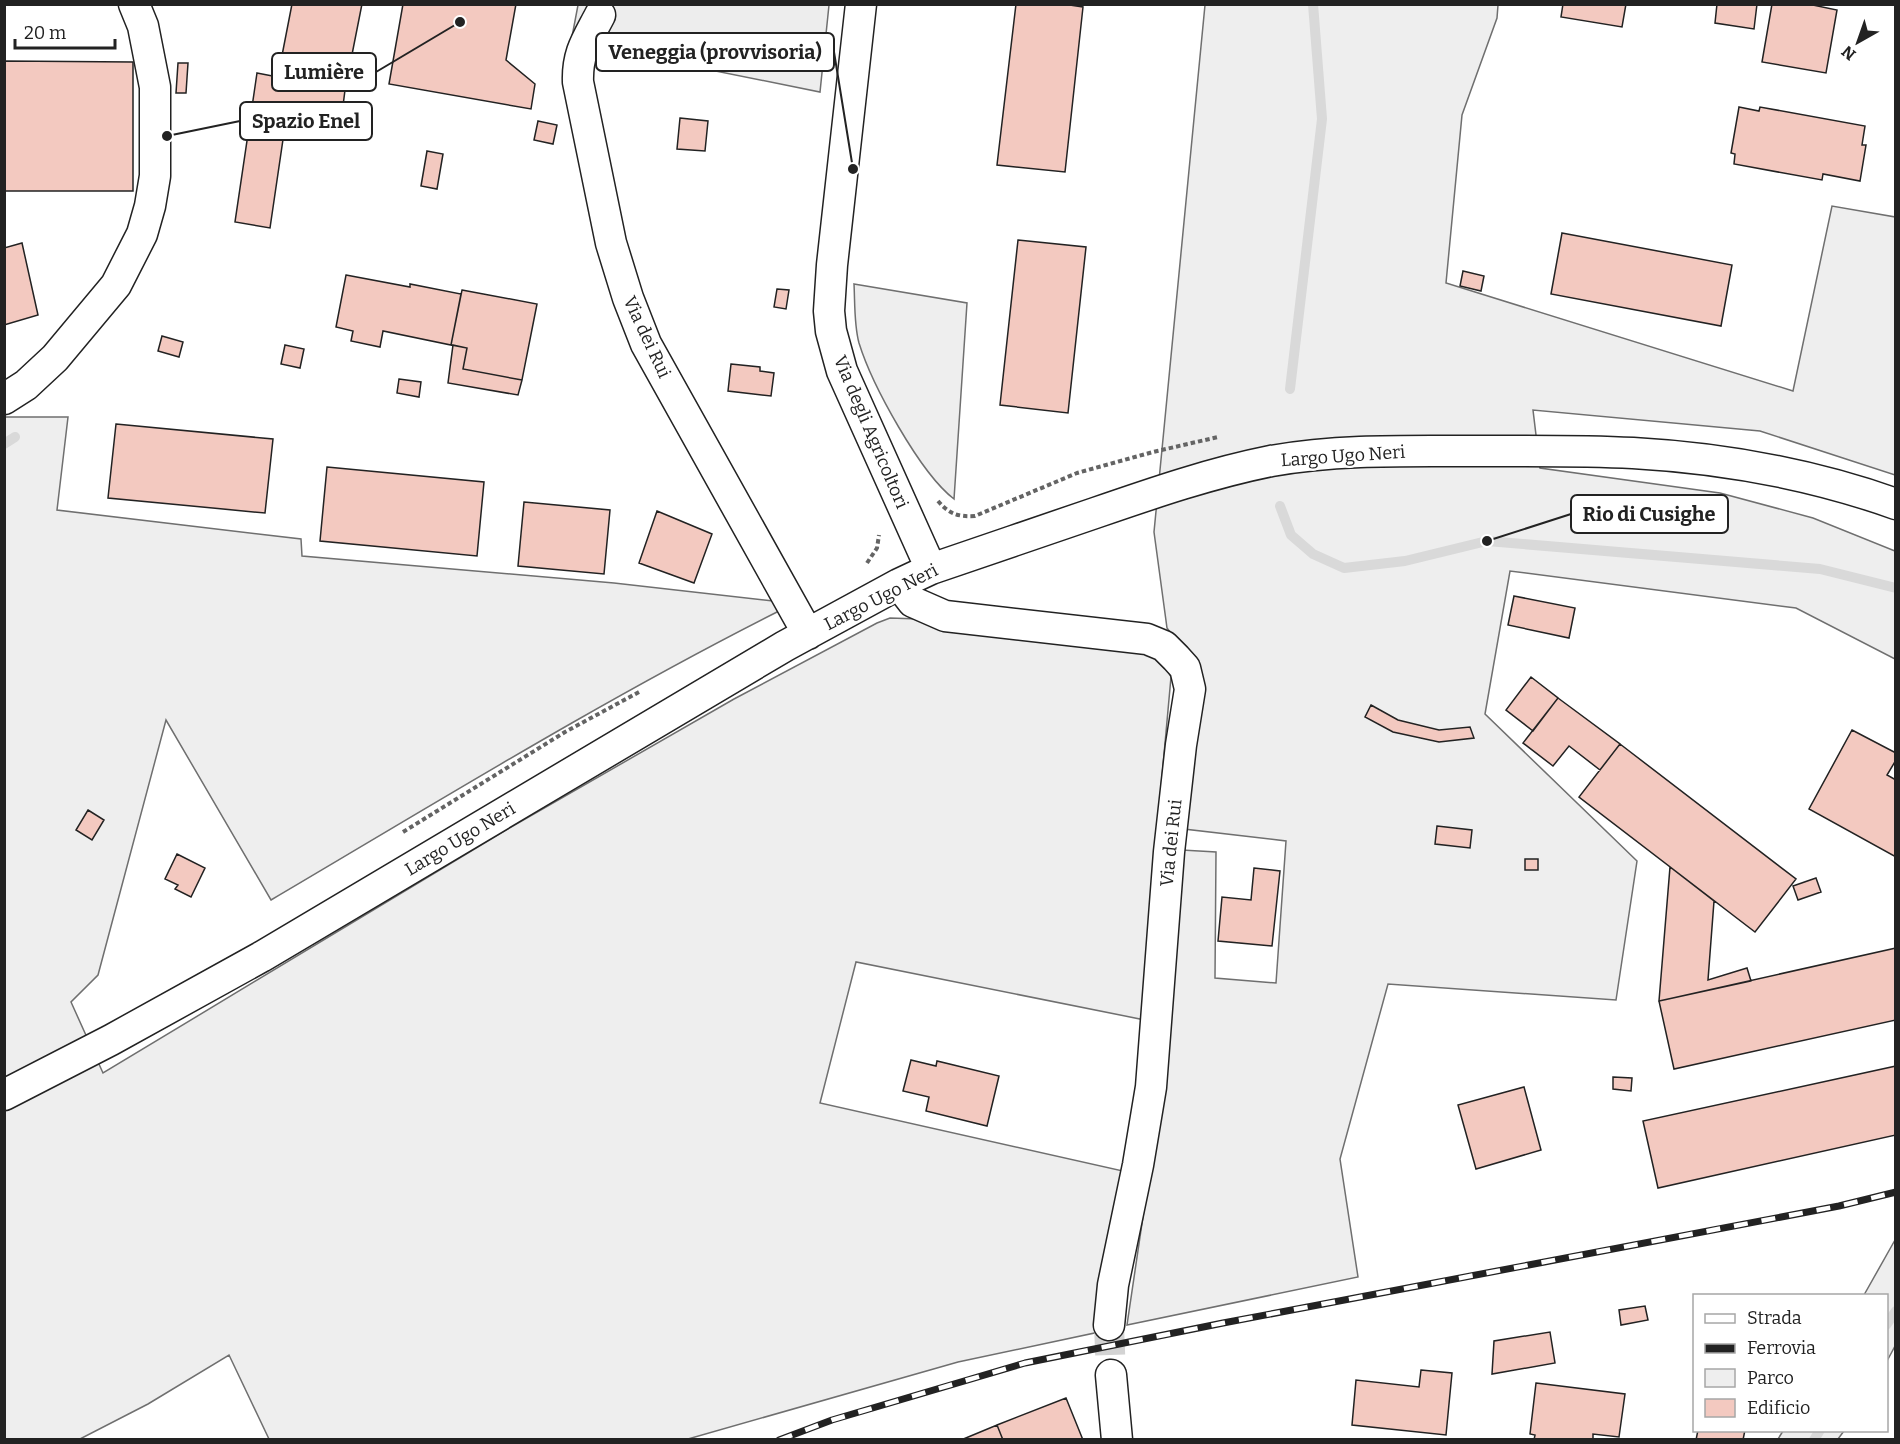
<svg xmlns="http://www.w3.org/2000/svg" width="1900" height="1444" viewBox="0 0 1900 1444" font-family="Bitter,serif">
	<style>
		.green { fill: #eee; stroke: #6f6f6f; stroke-width: 1.5 }
		.parking { fill: #ededed; stroke: #6f6f6f; stroke-width: 1.5 }
		.lines { fill: none; stroke-linecap: round; stroke-linejoin: round }
		.stream { stroke: #d9d9d9; stroke-width: 10 }
		.building { fill: #f3c9c0; stroke: #222; stroke-width: 1.5 }
		.street-tunnel { stroke: #d3d3d3; stroke-width: 30; stroke-dasharray: 30 15; stroke-linecap: butt }
		.street-casing { stroke: #222; stroke-width: 33 }
		.path { stroke: #646464; stroke-width: 4; stroke-dasharray: 4.5 3; stroke-linecap: butt }
		.street { stroke: #fff; stroke-width: 30 }
		.rail-casing { stroke: #222; stroke-width: 7 }
		.rail { stroke: #fff; stroke-width: 4.5; stroke-dasharray: 14; stroke-linecap: butt }
		.labels { text-anchor: middle; dominant-baseline: central; stroke-width: 4.5; stroke-linejoin: round; paint-order: stroke }
		.street-label { font-size: 18px; fill: #222; stroke: #fff }
		.leader { fill: none; stroke: #222; stroke-width: 2 }
		.callout-dot { fill: #222; stroke: #fff; stroke-width: 2 }
		.callout { fill: #fff; stroke: #222; stroke-width: 2 }
		.callout-label { font-size: 20px; text-anchor: middle; font-weight: bold; fill: #222 }
	</style>
	<rect width="100%" height="100%" fill="#fff"/>
	<path class="green" d="M1205,5H1498L1497,18L1462,115L1446,283L1793,391L1832,206L1895,217V475L1760,431L1533,410L1540,468L1720,493L1813,518L1895,551V659L1796,608L1510,571L1485,714L1637,861L1616,1000L1388,984L1340,1159L1358,1277L1127,1325L1149,1176L1182,850L1216,852L1215,978L1276,983L1286,841L1184,829L1192,662L1167,628L1154,532Z
		M854,284L967,303L954,499C920,473 872,385 859,343C854,325 855,303 854,284Z
		M4,417H68L57,510L301,539L302,556L614,583L782,602L781,610C606,698 439,801 271,900L166,720L98,975L71,1002L103,1073L506,830L734,699L877,623L890,618L919,619L1144,646L1164,664L1171,677L1156,843L1145,1020L856,962L820,1103L1123,1171L1099,1332L958,1362L688,1439H269L229,1355L148,1404L80,1439H5Z
		M1895,1240V1346L1887,1361L1886,1296L1864,1295Z
		M1783,1431V1430L1844,1431L1838,1439H1778Z"/>
	<path class="parking" d="M578,5H829L820,92L571,42Z"/>
	<g class="lines">
		<path class="stream" d="M1290,389L1322,119L1313,4
			M4,444L15,437
			M1280,506L1291,535L1313,554L1344,568L1405,561L1487,541L1820,569L1896,588
			M1886,1325L1896,1311
			M1814,1440L1820,1430"/>
	</g>
	<path class="building" d="M292,4H362L345,90L278,76Z
		M403,4H516L506,60L535,84L531,109L389,84Z
		M1016,4H1063L1083,7L1065,172L997,165Z
		M1563,4H1626L1622,27L1561,17Z
		M1717,4H1757L1754,29L1715,23Z
		M1772,4H1808L1837,10L1826,73L1762,62Z
		M4,61L133,62V191H4Z
		M178,63H188L186,93H176Z
		M257,73L345,90L339,137L285,126L270,228L235,222Z
		M1739,107L1759,111L1760,107L1865,126L1862,145H1866L1860,181L1823,174L1822,180L1734,164L1735,154L1731,153Z
		M680,118L708,121L705,151L677,149Z
		M538,121L557,125L553,144L534,140Z
		M427,151L443,154L437,189L421,186Z
		M1562,233L1732,265L1721,326L1551,294Z
		M1018,240L1086,247L1068,413L1000,405Z
		M22,243L38,315L4,325V248Z
		M1463,271L1484,276L1481,291L1460,286Z
		M346,275L410,287V284L461,294L451,345L383,331L380,347L351,341L353,331L336,327Z
		M777,289L789,290L786,309L774,307Z
		M462,290L537,304L522,380L463,369L467,348L451,345Z
		M162,336L183,342L179,357L158,351Z
		M285,345L304,349L300,368L281,364Z
		M453,345L467,348L463,369L522,380L518,395L448,383Z
		M731,364L760,367V371L774,373L771,396L728,391Z
		M399,379L421,382L419,397L397,393Z
		M116,424L273,439L265,513L108,498Z
		M327,467L484,482L477,556L320,541Z
		M524,502L610,510L604,574L518,566Z
		M657,511L712,534L694,583L639,563Z
		M1514,596L1575,608L1569,638L1508,625Z
		M1531,677L1558,698L1533,731L1506,710Z
		M1558,698L1620,744L1600,770L1569,746L1553,766L1523,743Z
		M1371,705L1398,720L1439,730L1470,727L1474,738L1439,742L1393,732L1365,717Z
		M1852,730L1896,753V760L1887,775L1896,780V857L1809,809Z
		M1620,744L1796,879L1755,932L1579,797Z
		M88,810L104,820L92,840L76,830Z
		M1437,826L1472,830L1470,848L1435,844Z
		M177,854L205,868L191,897L175,889L178,885L165,879Z
		M1525,859H1538V870H1525Z
		M1670,867L1714,901L1708,980L1747,968L1751,981L1659,1001Z
		M1254,868L1280,871L1272,946L1218,941L1222,897L1251,900Z
		M1816,878L1821,892L1798,900L1793,886Z
		M1896,948V1020L1674,1069L1659,1001Z
		M911,1060L936,1066L937,1061L999,1076L987,1126L926,1111L929,1097L903,1091Z
		M1896,1066V1135L1658,1188L1643,1121Z
		M1613,1077L1632,1078L1631,1091L1613,1089Z
		M1524,1087L1541,1150L1476,1169L1458,1105Z
		M1645,1306L1648,1320L1621,1325L1619,1310Z
		M1550,1332L1555,1363L1492,1374L1494,1341Z
		M1421,1370L1452,1373L1446,1435L1352,1425L1356,1380L1419,1387Z
		M1536,1383L1625,1394L1619,1437L1593,1434V1440H1534L1535,1435L1530,1434Z
		M1066,1398L1083,1440H1003L997,1425Z
		M997,1425L1003,1440H961Z
		M1698,1430H1745L1743,1440H1696Z"/>
	<g class="lines">
		<path class="street-tunnel" d="M1109,1325L1111,1375"/>
		<defs>
			<path id="street" d="M861,4L832,265L829,311L831,331L842,371L931,569
				M600,15C587,40 577,53 578,82L611,243L628,298L646,344L808,634
				M4,399L26,385L55,358L116,285L142,234L150,206L155,176V87L143,26L134,4
				M899,584L913,602L945,616L1147,639L1164,646L1176,658L1185,668L1190,689L1181,745L1169,852L1151,1087L1138,1165L1113,1285L1109,1325
				M4,1095L111,1040L261,957L785,646L899,584L931,569C986,550 1040,532 1095,513C1153,493 1211,473 1271,461C1338,449 1407,451 1474,451C1527,451 1580,450 1633,453C1722,458 1812,474 1896,504
				M1111,1375L1117,1440"/>
		</defs>
		<use href="#street" class="street-casing"/>
		<path class="path" d="M938,501C949,514 958,517 975,516L1077,473L1153,452L1218,437
			M867,563L877,548L879,535
			M403,832L565,732L639,692"/>
		<use href="#street" class="street"/>
		<defs>
			<path id="rail" d="M779,1440L832,1420L1025,1363L1223,1323L1839,1206L1896,1192"/>
		</defs>
		<use href="#rail" class="rail-casing"/>
		<use href="#rail" class="rail"/>
	</g>
	<g class="labels">
		<g class="street-label">
			<text transform="translate(647 337) rotate(65)">Via dei Rui</text>
			<text transform="translate(871 432) rotate(67)">Via degli Agricoltori</text>
			<text transform="translate(1343 456) rotate(-4)">Largo Ugo Neri</text>
			<text transform="translate(881 597) rotate(-27)">Largo Ugo Neri</text>
			<text transform="translate(460 839) rotate(-31)">Largo Ugo Neri</text>
			<text transform="translate(1171 843) rotate(-84)">Via dei Rui</text>
		</g>
	</g>
	<path class="leader" d="M853 169L834 52M460 22L376 72M167 136L240 121M1487 541L1571 514"/>
	<g class="callout-dot">
		<circle cx="853" cy="169" r="6"/>
		<circle cx="460" cy="22" r="6"/>
		<circle cx="167" cy="136" r="6"/>
		<circle cx="1487" cy="541" r="6"/>
	</g>
	<g class="callout">
		<rect x="596" y="33" width="238" height="38" rx="6"/>
		<rect x="272" y="53" width="104" height="38" rx="6"/>
		<rect x="240" y="102" width="132" height="38" rx="6"/>
		<rect x="1571" y="495" width="157" height="38" rx="6"/>
	</g>
	<g class="callout-label">
		<text x="715" y="59">Veneggia (provvisoria)</text>
		<text x="324" y="79">Lumière</text>
		<text x="306" y="128">Spazio Enel</text>
		<text x="1649" y="521">Rio di Cusighe</text>
	</g>
	<rect width="1900" height="1444" fill="none" stroke="#222222" stroke-width="12"/>
	<rect x="1693" y="1294" width="195" height="138" fill="#ffffff" stroke="#a7a7a7" stroke-width="1.5"/>
	<rect x="1705" y="1314" width="30" height="9" fill="#ffffff" stroke="#a7a7a7" stroke-width="1.5"/>
	<text x="1747" y="1324" font-size="18" fill="#222222">Strada</text>
	<rect x="1705" y="1344" width="30" height="9" fill="#222222" stroke="#a7a7a7" stroke-width="1.5"/>
	<text x="1747" y="1354" font-size="18" fill="#222222">Ferrovia</text>
	<rect x="1705" y="1369" width="30" height="18" fill="#eeeeee" stroke="#a7a7a7" stroke-width="1.5"/>
	<text x="1747" y="1384" font-size="18" fill="#222222">Parco</text>
	<rect x="1705" y="1399" width="30" height="18" fill="#f3c9c0" stroke="#a7a7a7" stroke-width="1.5"/>
	<text x="1747" y="1414" font-size="18" fill="#222222">Edificio</text>
	<g transform="translate(1858 42) rotate(220)" stroke="#ffffff" stroke-width="4.5" paint-order="stroke">
	<path d="M0-4.5L10 22L0 15L-10 22Z" fill="#222222"/>
	<text y="-9" font-size="16" font-weight="bold" text-anchor="middle" fill="#222222">N</text>
	</g>
	<path d="M15 39v9h100v-9" fill="none" stroke="#222222" stroke-width="3"/>
	<text x="24" y="39" font-size="18" fill="#222222" stroke="#ffffff" stroke-width="4.5" paint-order="stroke">20 m</text>
</svg>
